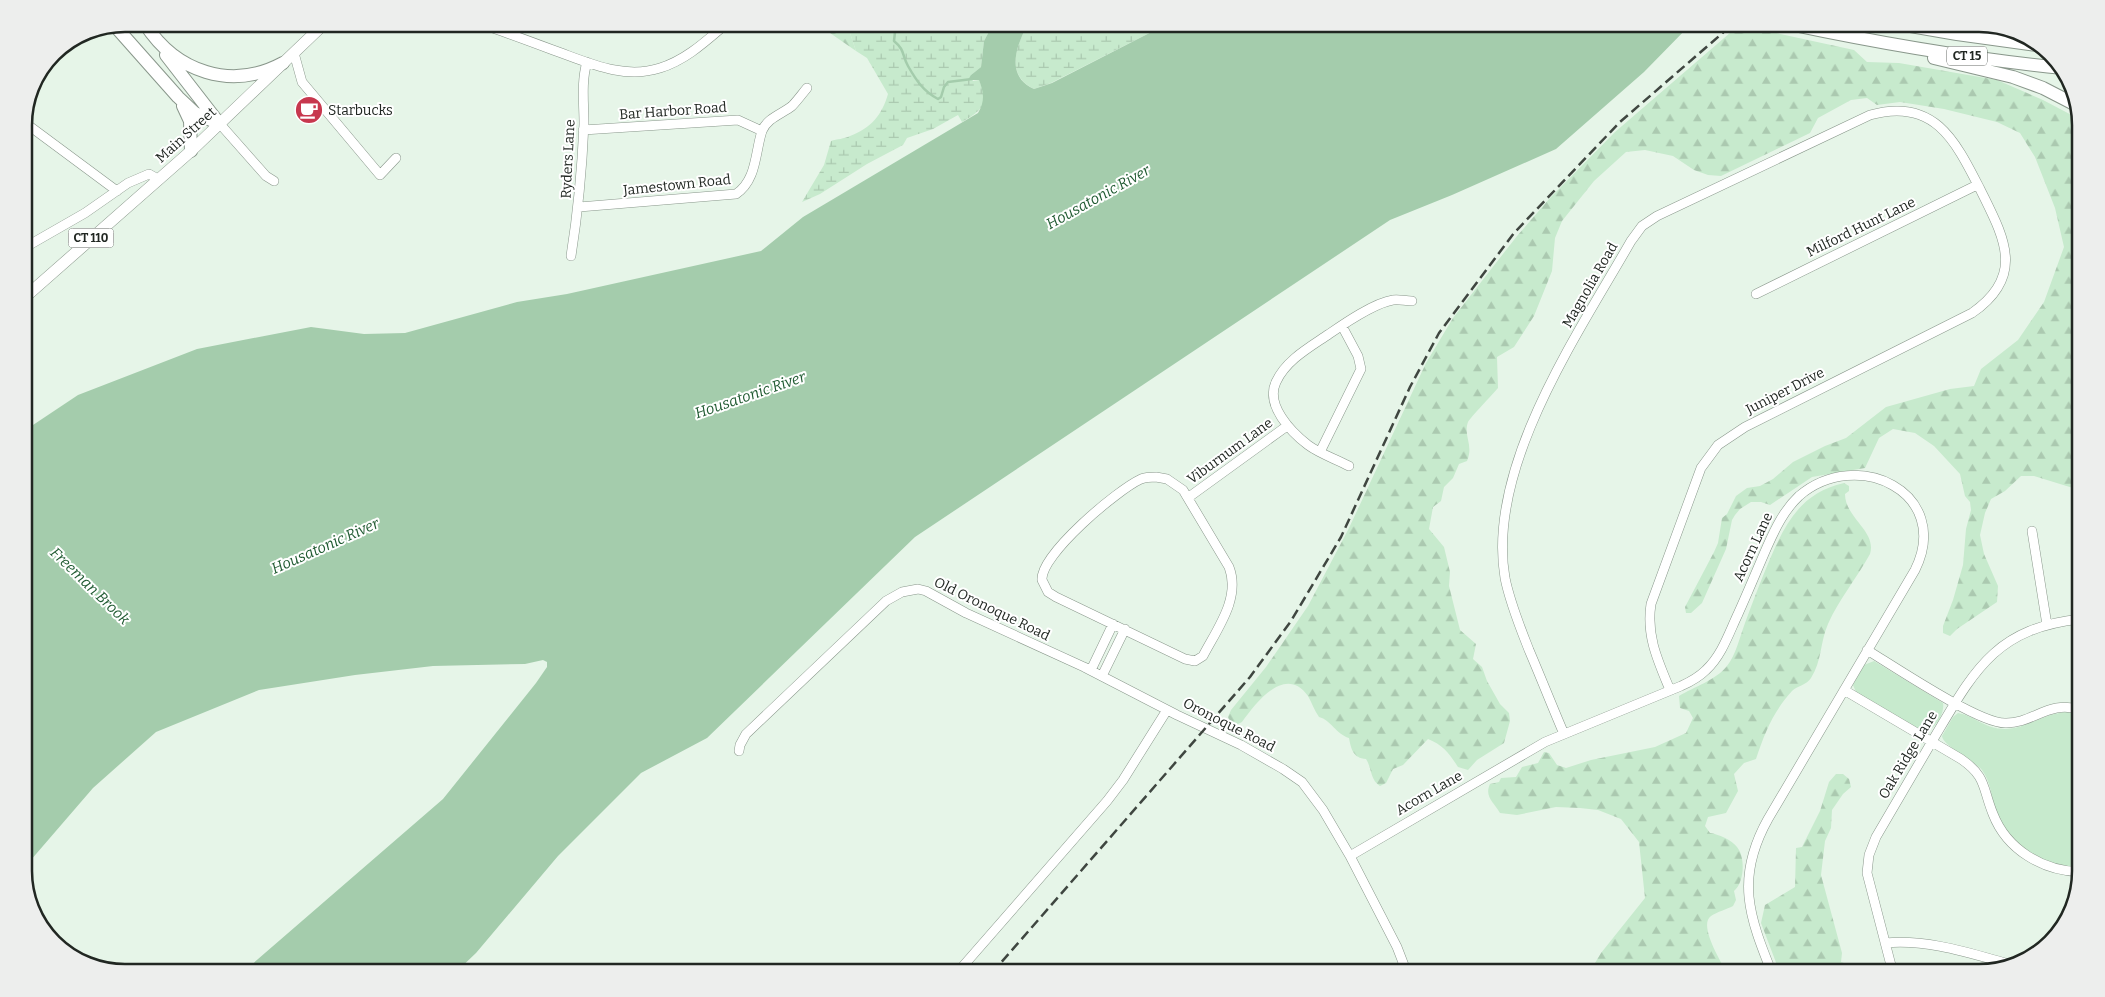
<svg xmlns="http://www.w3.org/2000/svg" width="2105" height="997" viewBox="0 0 2105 997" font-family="Bitter,serif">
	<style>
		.green { fill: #c7eacd }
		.forest { fill: url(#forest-firs) }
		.wetland { fill: url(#wetland-marsh) }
		.water { fill: #a4ccac }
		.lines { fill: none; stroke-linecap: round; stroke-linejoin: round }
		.stream { stroke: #a4ccac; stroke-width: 2.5 }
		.minor-casing { stroke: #89978b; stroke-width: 10 }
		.major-casing { stroke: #89978b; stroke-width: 12 }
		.highway-casing { stroke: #89978b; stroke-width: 14 }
		.minor { stroke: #fff; stroke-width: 9 }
		.major { stroke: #fff; stroke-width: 11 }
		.highway { stroke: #fff; stroke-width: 12 }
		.rail { stroke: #3f4640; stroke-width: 2.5; stroke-dasharray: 10 5; stroke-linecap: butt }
		.labels { text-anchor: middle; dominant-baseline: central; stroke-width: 4; stroke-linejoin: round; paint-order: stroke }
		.shield { fill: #fff; stroke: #646864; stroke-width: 1 }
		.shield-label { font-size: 12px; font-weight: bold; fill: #212722 }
		.poi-label { font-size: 14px; fill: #212722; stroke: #fff; text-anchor: start }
		.street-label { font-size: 14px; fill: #212722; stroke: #fff }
		.water-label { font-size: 15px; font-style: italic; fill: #1f5a31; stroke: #fff }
		.rim { fill: none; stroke: #212722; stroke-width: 2.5 }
	</style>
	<defs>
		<pattern id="forest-firs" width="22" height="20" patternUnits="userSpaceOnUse" patternTransform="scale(1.25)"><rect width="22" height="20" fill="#c7eacd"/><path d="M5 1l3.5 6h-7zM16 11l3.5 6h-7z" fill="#abc9b0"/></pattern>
		<pattern id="wetland-marsh" width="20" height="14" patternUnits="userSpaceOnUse" patternTransform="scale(1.25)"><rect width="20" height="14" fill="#c7eacd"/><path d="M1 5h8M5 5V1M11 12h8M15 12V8" fill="none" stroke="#abc9b0"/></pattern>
	</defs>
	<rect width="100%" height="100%" fill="#e6f5e8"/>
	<path class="green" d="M1874,661L1943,703C1945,713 1935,731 1923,732L1856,692L1853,685L1864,665Z
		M2069,712L2081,716V866C2044,869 2009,845 1996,810C1991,797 1991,782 1982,770C1973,760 1943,746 1942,736L1953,717L1958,713C1975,716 1985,729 2005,729C2029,728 2046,712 2069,712Z"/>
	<path class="forest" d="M817,24H847L856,51Z
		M1738,26H1744L1854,50L1867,62L1899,63L1997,80L2043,100L2081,120V501L2073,488L2034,476H2021L2005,491L1991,499L1985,513L1980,535L1984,554L1998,586L1997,602L1957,629L1950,636L1943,633V626L1953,600L1963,565L1966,529L1971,510L1970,502L1965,496L1960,474L1934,446L1915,433L1893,429L1879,438L1865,468L1812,477L1770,505L1761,502H1751L1740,509L1735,515L1732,520L1726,549L1702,603L1691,613H1686L1685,607L1714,552L1718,543L1722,518L1727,514L1736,496L1747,488L1760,486L1773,479L1793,462L1825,446L1846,438L1886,407L1950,389L1974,386L1981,369L2018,340L2044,302L2064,247L2055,208L2035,157L2020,133L1997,122L1944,109L1900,102L1877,105L1867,98L1851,100L1818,118L1810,133L1721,176L1708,175L1694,170L1673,156L1645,150L1626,152L1594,181L1562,221L1555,238L1552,271L1534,316L1514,347L1497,357L1498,388C1493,394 1470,418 1468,422C1463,436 1474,445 1467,461L1459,464L1453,478L1444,487L1441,501L1433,507L1429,529L1444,547L1450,572L1449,586L1460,630L1476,644L1473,659L1482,667L1487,681L1500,704L1509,713L1510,721L1504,743L1477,760L1468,770L1458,767C1449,753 1443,745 1428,739L1403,765L1393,769L1386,783L1380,786C1370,780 1372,768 1366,759C1353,758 1351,749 1349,738C1336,734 1331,720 1319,717C1314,710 1312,703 1308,696C1285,664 1256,703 1242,722L1236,725L1231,724L1228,717L1231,710L1266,667L1308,606L1349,528L1426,363L1453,318L1517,236L1550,198L1615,132Z
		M1844,483L1849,486V491L1845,494C1845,518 1877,531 1870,554C1857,578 1839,599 1828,624C1820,642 1822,661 1811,678C1807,685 1797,686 1792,691C1773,712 1765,732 1756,759L1744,763L1734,774L1738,791L1726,813L1708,817L1705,826L1710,833C1718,834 1732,840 1737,847C1746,858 1744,883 1734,891L1736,900L1733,906C1727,909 1717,912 1711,916C1698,925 1721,962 1727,973H1589L1601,953L1645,898L1639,842L1621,819L1598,810L1580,808L1556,807L1517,815L1500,813C1494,802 1484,797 1490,784L1499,782L1501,778L1516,777L1522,767L1538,763L1544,752L1549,753L1557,765L1566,768L1591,760L1655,747L1686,733L1693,718L1689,711L1680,708L1679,696C1694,687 1716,680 1727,666C1736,655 1740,636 1745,623C1753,601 1761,580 1770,559C1786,522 1801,493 1844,483Z
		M1836,774H1843L1849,779L1851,787L1843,794L1832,810L1831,828L1825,841L1821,875L1842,953L1841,962L1847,964L1848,973H1780L1761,923L1765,905L1795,887L1796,848L1802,847L1820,811L1829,782Z"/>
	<path class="wetland" d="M847,24H993L984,41L981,67L971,75L973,81L979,80C989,104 983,110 962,122L958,115L933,129L907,138L903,145L867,164L820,194L802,202L824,165L831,141C837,139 844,139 850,136C871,128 882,115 888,94L867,58L856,51Z
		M1028,24H1167L1051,83L1034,89C1005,75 1016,46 1028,24Z"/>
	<path class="water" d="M993,24H1028C1016,46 1005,76 1034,89L1052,83L1167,24H1691L1644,72L1556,149L1452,195L1390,220L915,537L707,738L641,773L558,856L476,953L455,973H242L443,799L536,683L547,667V662L543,660L525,664L433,666L355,675L259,690L156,732L93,788L24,868V431L78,395L197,349L311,327L364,334L405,333L517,302L567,294L761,251L803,217L978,113C985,101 984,93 979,80H968L971,75L981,67L984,41Z"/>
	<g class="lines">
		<path class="stream" d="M884,24L895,32L894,41C905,50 902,55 908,66C916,80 923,91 938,99L941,97L944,87L948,82L972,79"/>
		<defs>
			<path id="minor" d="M481,24C505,32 529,41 553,50C587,62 623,80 660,68C686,60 706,41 726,24
				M294,53L302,82L380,175L396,158
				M24,122L117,191
				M220,124L266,176L274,181
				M583,130L738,120L762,131
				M579,207L736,194C757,180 755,152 762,131C767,118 782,114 792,106C797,101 802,94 807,88
				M24,248L85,213L128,183L149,174L158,179
				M571,256C578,212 582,169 584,124C584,104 581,82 587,62
				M1756,294L1977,185
				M1320,452L1361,369L1358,356L1342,326
				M1349,466C1336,459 1320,454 1308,445C1291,432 1265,405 1276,382C1286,360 1310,347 1329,334C1345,323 1374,303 1393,300C1399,299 1405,301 1412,301
				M1156,477L1167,479L1183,490L1229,567C1241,598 1217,629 1203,656L1195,661L1185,659L1056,597L1048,592L1042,580C1040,555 1117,490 1141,479C1146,477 1151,477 1156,477Z
				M1189,497L1287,426
				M2032,531L2047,625
				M1867,650C1895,667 1978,723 2005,723C2033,724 2049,699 2081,710
				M1091,670L1113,624
				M1102,676L1125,629
				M1844,690L1961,759C1987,777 1982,787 1993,814C2007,850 2043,871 2081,872
				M1564,734C1552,706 1541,678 1529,650C1520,627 1510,603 1505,578C1486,467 1578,334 1631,241L1642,226L1657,216L1870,115C1934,97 1955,140 1980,189C2003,236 2027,275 1972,313L1745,427L1718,445L1701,468L1651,604C1646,636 1658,661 1670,690
				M739,751L740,745L746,734L886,601L902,592L918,589L926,591L966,613L1084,667L1177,715L1241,745L1283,769L1302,782L1323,810L1350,856L1397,947L1407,973
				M1350,856L1545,742L1681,686C1690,682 1699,677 1706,670C1722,655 1729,633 1738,614C1748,592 1757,570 1767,547C1775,529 1784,510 1799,496C1857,446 1953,493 1915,570L1768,819C1735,878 1749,916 1772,973
				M1885,943C1928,939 1969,953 2009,964
				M957,973L1107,801L1123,780L1167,710
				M1893,973L1867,873L1869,855L1876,837C1895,804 1915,771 1934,738C1974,671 1995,628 2081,619"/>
			<path id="major" d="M24,298L191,151L324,24"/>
			<path id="highway" d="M145,24C176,72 231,91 283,63
				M1789,24C1879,43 1971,59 2063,68
				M1899,24L1957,34L2037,45
				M115,26L178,97L195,113L220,124
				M166,55L218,122
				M1934,58L2013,77L2043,88L2076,105
				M183,106L190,121L191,151"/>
		</defs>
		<use href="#minor" class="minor-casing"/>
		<use href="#major" class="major-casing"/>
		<use href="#highway" class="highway-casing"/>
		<use href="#minor" class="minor"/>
		<use href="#major" class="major"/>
		<use href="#highway" class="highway"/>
		<path class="rail" d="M992,973L1250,677L1291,621L1341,537L1410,387L1439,333L1514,233L1620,122L1733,24"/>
	</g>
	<defs>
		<symbol id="cafe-disc" viewBox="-11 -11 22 22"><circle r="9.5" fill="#c7374e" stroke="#fff"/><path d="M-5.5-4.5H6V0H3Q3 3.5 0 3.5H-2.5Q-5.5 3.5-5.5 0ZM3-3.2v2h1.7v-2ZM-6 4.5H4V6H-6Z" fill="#fff"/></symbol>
	</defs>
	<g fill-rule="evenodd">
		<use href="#cafe-disc" x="293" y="94" width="32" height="32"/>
	</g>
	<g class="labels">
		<g class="shield">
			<rect x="1947" y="46.5" width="40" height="19" rx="4"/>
			<rect x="68.5" y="228.5" width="45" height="19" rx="4"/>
		</g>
		<g class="shield-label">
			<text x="1967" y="56">CT 15</text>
			<text x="91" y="238">CT 110</text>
		</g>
		<g class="poi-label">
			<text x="328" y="110">Starbucks</text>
		</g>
		<g class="street-label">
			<text transform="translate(673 111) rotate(-4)">Bar Harbor Road</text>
			<text transform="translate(186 135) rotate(-42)">Main Street</text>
			<text transform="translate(568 159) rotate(-87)">Ryders Lane</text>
			<text transform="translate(677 185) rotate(-6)">Jamestown Road</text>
			<text transform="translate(1861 227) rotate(-26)">Milford Hunt Lane</text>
			<text transform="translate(1590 285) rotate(-60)">Magnolia Road</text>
			<text transform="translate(1785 391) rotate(-27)">Juniper Drive</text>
			<text transform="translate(1230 451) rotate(-36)">Viburnum Lane</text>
			<text transform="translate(1753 547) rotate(-65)">Acorn Lane</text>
			<text transform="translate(992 609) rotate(26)">Old Oronoque Road</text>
			<text transform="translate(1229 725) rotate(27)">Oronoque Road</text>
			<text transform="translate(1908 755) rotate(-59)">Oak Ridge Lane</text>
			<text transform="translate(1429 793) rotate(-30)">Acorn Lane</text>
		</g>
		<g class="water-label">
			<text transform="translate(1098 197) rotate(-29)">Housatonic River</text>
			<text transform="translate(750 395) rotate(-19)">Housatonic River</text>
			<text transform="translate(325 546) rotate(-24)">Housatonic River</text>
			<text transform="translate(90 586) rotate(44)">Freeman Brook</text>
		</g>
	</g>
	<path d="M0 0H2105V997H0ZM125 32H1979A93 93 0 0 1 2072 125V871A93 93 0 0 1 1979 964H125A93 93 0 0 1 32 871V125A93 93 0 0 1 125 32Z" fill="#edeeed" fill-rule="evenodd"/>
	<path class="rim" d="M125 32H1979A93 93 0 0 1 2072 125V871A93 93 0 0 1 1979 964H125A93 93 0 0 1 32 871V125A93 93 0 0 1 125 32Z"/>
</svg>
